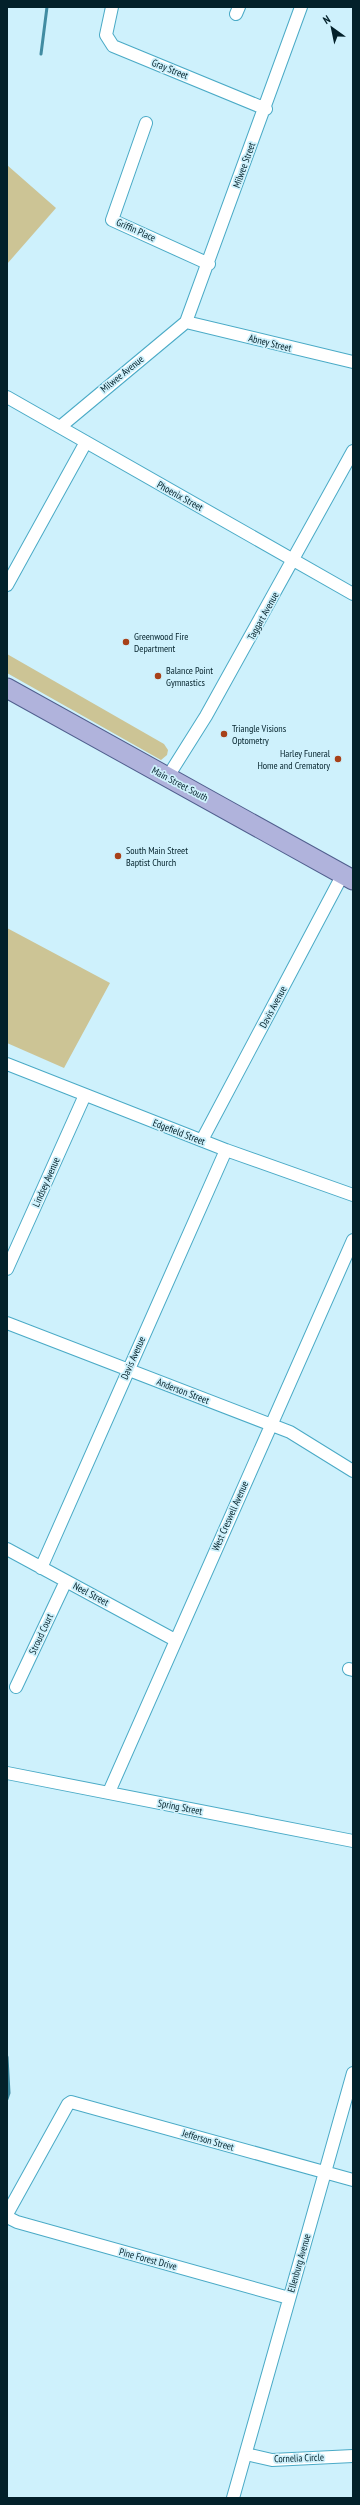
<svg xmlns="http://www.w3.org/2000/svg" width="360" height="2505" viewBox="0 0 360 2505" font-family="'PT Sans Narrow',sans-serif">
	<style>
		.green { fill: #ccc495 }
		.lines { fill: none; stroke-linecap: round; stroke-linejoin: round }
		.stream { stroke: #418ca2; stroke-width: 3 }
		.minor-casing { stroke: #4aaac6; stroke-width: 14 }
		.primary-casing { stroke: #515f8e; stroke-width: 21 }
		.minor { stroke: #fff; stroke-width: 12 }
		.primary { stroke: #b0b3dc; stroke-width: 19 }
		.poi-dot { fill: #a74119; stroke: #cef1fc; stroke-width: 1.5 }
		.labels { text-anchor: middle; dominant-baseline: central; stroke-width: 3.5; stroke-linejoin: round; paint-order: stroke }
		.street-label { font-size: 10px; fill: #03212a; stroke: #cef1fc }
		.poi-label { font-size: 10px; fill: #03212a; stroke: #cef1fc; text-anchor: start }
	</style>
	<rect width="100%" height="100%" fill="#cef1fc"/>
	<path class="green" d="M7,165L56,208L7,264Z
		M7,654L164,744L168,750L167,755L161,760L7,673Z
		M7,928L110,983L64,1068L7,1043Z"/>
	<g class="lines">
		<path class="stream" d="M41,54L47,7
			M7,2057L9,2093L7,2099"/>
		<defs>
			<path id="minor" d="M112,7L106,35L113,46L266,109
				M236,14L239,7
				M146,123L112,220L209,264
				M186,322L301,7
				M186,322L353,362
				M7,397L353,594
				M60,427L186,322
				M7,585L86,442
				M167,778L206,716L353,451
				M7,1064L226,1150L353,1195
				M202,1140L343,874
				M7,1269L85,1095
				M7,1323L290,1432L353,1471
				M7,1549L175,1640
				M41,1568L226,1150
				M349,1669L353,1670
				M16,1687L66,1581
				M7,1773L353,1841
				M109,1792L353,1240
				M7,2214L68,2104L71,2102L353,2180
				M7,2217L17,2222L289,2298
				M246,2454L272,2460L353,2456
				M233,2498L353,2073"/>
			<path id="primary" d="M7,688L353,880"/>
		</defs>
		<use href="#minor" class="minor-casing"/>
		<use href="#primary" class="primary-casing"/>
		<use href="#minor" class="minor"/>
		<use href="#primary" class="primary"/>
	</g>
	<g class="poi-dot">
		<circle cx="126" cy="642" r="4"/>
		<circle cx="158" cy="676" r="4"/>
		<circle cx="224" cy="734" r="4"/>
		<circle cx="338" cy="759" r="4"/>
		<circle cx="118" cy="856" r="4"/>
	</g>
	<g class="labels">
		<g class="street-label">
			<text transform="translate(170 69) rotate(22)">Gray Street</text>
			<text transform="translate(244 165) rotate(-70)">Milwee Street</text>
			<text transform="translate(136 230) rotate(24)">Griffin Place</text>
			<text transform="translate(270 343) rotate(14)">Abney Street</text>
			<text transform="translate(122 374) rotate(-39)">Milwee Avenue</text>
			<text transform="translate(180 496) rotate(29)">Phoenix Street</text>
			<text transform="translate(263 616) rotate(-61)">Taggart Avenue</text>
			<text transform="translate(180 784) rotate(28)">Main Street South</text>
			<text transform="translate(273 1007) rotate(-62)">Davis Avenue</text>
			<text transform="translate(179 1132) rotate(21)">Edgefield Street</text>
			<text transform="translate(46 1182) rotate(-66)">Lindsey Avenue</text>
			<text transform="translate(133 1358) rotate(-66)">Davis Avenue</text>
			<text transform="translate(183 1391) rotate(21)">Anderson Street</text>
			<text transform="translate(230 1516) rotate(-66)">West Creswell Avenue</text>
			<text transform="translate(91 1594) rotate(28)">Neel Street</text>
			<text transform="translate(41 1634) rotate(-65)">Stroud Court</text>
			<text transform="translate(180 1807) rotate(11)">Spring Street</text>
			<text transform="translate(208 2140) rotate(16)">Jefferson Street</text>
			<text transform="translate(148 2259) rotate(15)">Pine Forest Drive</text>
			<text transform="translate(299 2263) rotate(-74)">Ellenburg Avenue</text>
			<text transform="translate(299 2458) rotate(-2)">Cornelia Circle</text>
		</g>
		<g class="poi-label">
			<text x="134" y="636">Greenwood Fire<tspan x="134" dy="12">Department</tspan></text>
			<text x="166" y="670">Balance Point<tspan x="166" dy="12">Gymnastics</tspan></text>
			<text x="232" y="728">Triangle Visions<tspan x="232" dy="12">Optometry</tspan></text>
			<text x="330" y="753" text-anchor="end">Harley Funeral<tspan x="330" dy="12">Home and Crematory</tspan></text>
			<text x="126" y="850">South Main Street<tspan x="126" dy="12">Baptist Church</tspan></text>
		</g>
	</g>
	<rect width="360" height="2505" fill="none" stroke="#03212a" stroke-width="16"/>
	<g transform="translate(332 28) rotate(327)" stroke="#cef1fc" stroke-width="3" paint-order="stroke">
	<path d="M0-3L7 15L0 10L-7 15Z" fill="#03212a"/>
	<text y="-6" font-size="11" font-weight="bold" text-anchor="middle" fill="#03212a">N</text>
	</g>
</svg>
